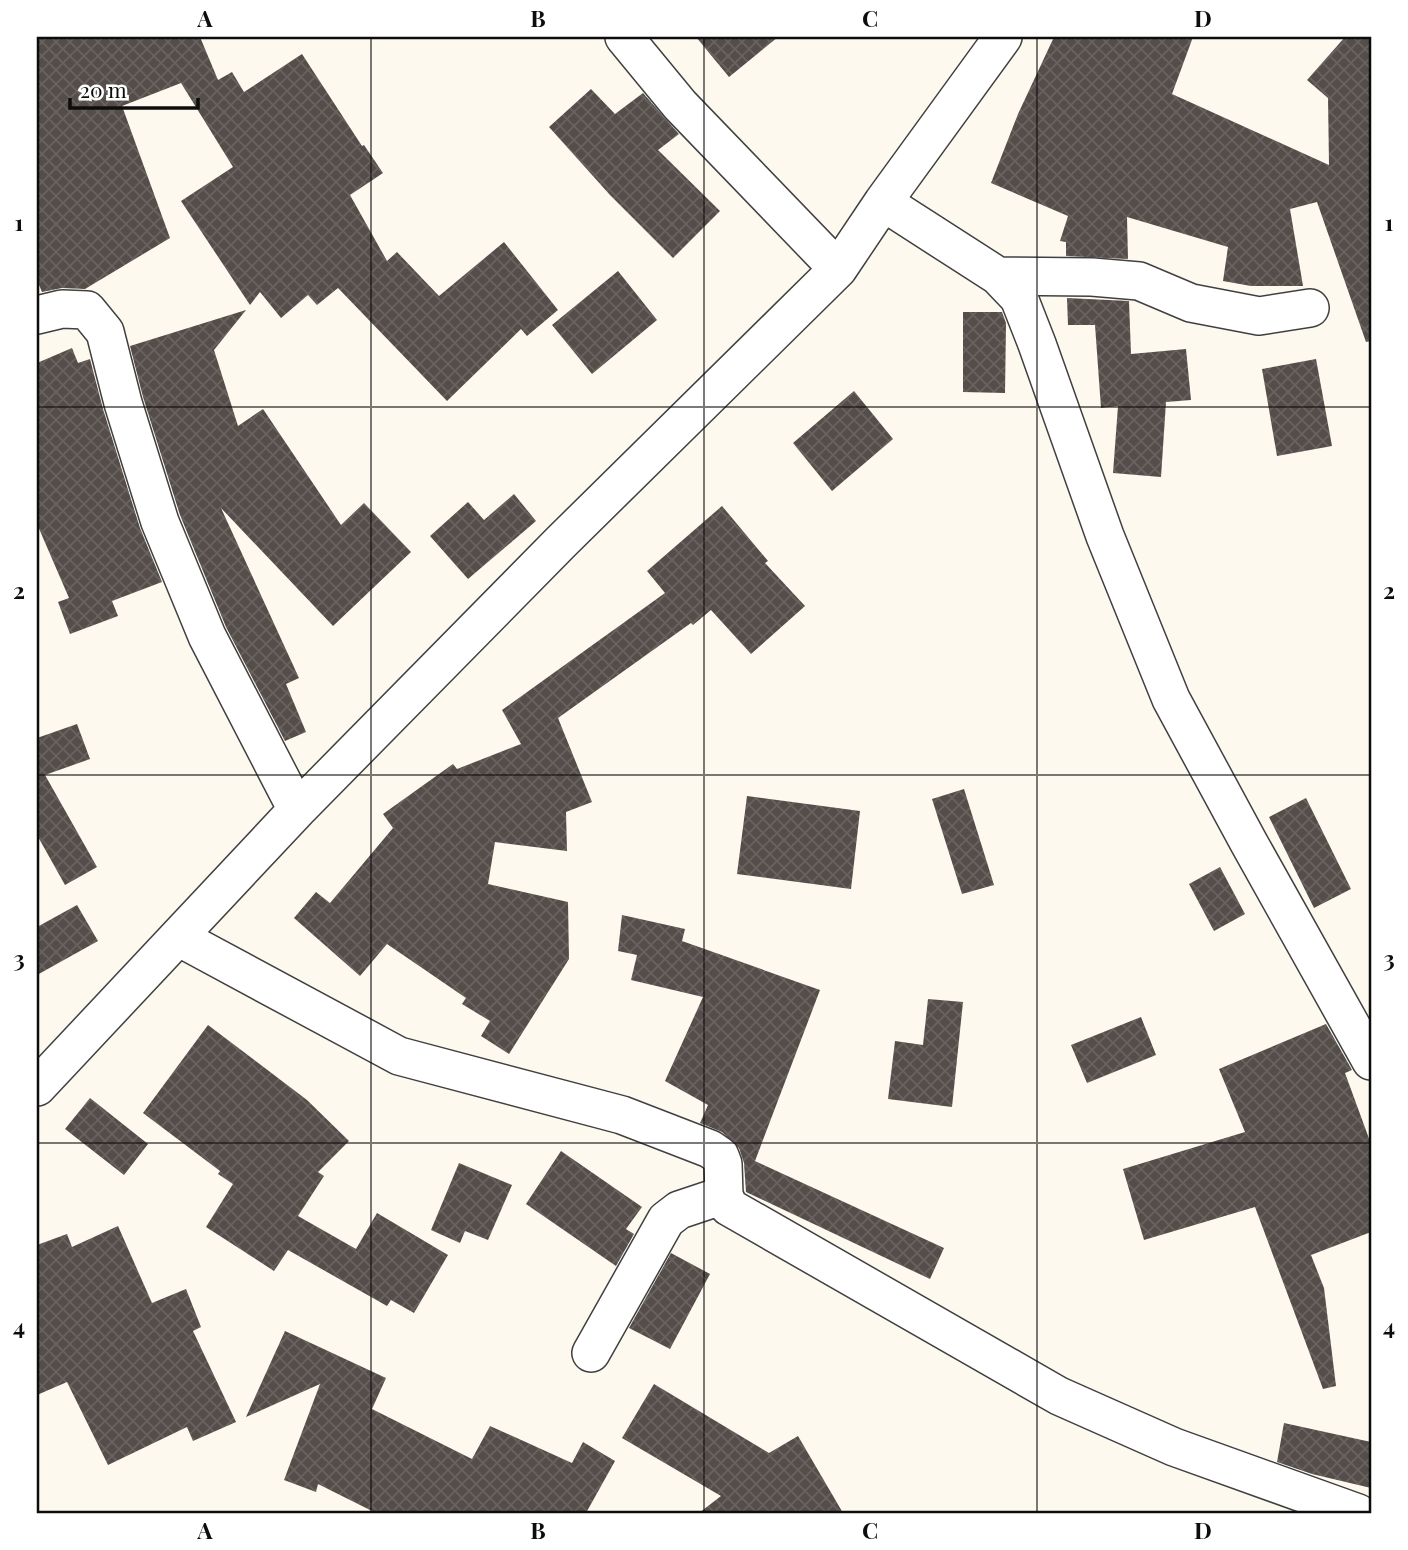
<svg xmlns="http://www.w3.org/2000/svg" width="1408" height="1550" viewBox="0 0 1408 1550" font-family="'Playfair Display',serif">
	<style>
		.building { fill: url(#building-cross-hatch) }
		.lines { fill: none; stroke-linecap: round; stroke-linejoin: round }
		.street-casing { stroke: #404040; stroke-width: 40 }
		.street { stroke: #fff; stroke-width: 37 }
		.grid { fill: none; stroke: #0d0d0d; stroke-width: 2; stroke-opacity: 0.55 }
		.neatline { fill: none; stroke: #0d0d0d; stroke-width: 2.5 }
		.grid-label { font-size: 23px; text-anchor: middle; font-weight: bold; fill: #0d0d0d }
	</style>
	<defs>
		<pattern id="building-cross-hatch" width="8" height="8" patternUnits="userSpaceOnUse" patternTransform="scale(1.75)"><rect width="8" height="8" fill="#544d4a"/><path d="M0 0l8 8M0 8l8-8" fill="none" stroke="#686260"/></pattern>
	</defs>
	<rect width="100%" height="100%" fill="#fdf9ee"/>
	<path class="building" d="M37,37H200L218,80L232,72L244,92L302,54L362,146L364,145L383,173L350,195L387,261L397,252L439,296L504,242L558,310L527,336L521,329L447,401L338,288L317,305L308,295L281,318L260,292L250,305L181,201L233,167L181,83L122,106L170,238L85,289L62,288L42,292L37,280Z
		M696,37H778L729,77Z
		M1054,37H1193L1172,94L1329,165L1328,98L1307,80L1345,37H1371V341L1366,342L1317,202L1290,209L1303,286H1251L1223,281L1228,247L1127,217L1128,259L1066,256V242L1060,241L1068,216L991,183L1018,114Z
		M591,89L615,114L643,93L679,134L658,150L720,211L673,258L610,195L549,127Z
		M618,271L657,320L592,374L552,325Z
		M1067,298L1129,301L1131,354L1186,349L1191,400L1166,402L1161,477L1113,473L1118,406L1101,408L1095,325H1068Z
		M246,310L214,350L238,426L263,409L341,525L364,503L411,552L333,626L221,508L299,678L286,684L306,732L285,741L226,627L180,515L143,397L130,346Z
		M963,312H1002L1006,323L1005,393L963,392Z
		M72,348L78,363L90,359L103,409L140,528L162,582L112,601L118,616L70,634L58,602L69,598L37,524V363Z
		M1316,359L1332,446L1277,456L1262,369Z
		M854,391L893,439L832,491L793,443Z
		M514,494L536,521L468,579L430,536L468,502L484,520Z
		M722,506L768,561L765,563L805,606L751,654L711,610L693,625L691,623L558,718L592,802L566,812L567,851L495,842L488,884L568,902L569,959L509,1054L481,1036L490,1021L462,1004L466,998L387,944L360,976L294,918L316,892L330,903L393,828L383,814L453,764L457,769L521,744L502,710L665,593L647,571Z
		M77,724L90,759L45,775L97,867L65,885L37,835V738Z
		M964,789L994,885L962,894L932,799Z
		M747,796L860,811L851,889L737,874Z
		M1306,798L1351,889L1314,908L1269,817Z
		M1220,867L1245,914L1214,931L1189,884Z
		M77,905L98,941L37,975V927Z
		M622,915L685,929L682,941L820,990L755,1161L944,1248L930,1279L746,1192L744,1163L739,1148L722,1132L700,1123L708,1105L665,1081L703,997L631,980L637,955L618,951Z
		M928,999L963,1002L952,1107L888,1099L895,1041L923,1045Z
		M1141,1017L1156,1055L1087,1083L1071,1045Z
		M1326,1024L1352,1070L1345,1073L1371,1144V1232L1311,1255L1324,1288L1336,1386L1323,1389L1255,1207L1144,1240L1123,1169L1245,1132L1219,1069Z
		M208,1025L307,1100L349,1141L318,1172L324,1176L298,1216L356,1249L377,1213L448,1255L414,1313L391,1300L387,1306L288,1250L274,1271L206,1227L233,1184L218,1174L220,1171L143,1113Z
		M90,1098L148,1144L124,1175L65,1129Z
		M561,1151L642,1207L626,1229L634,1234L616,1266L526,1204Z
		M459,1163L512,1185L488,1240L465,1231L460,1243L431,1230Z
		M118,1226L152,1303L186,1289L201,1327L193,1331L236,1422L193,1441L187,1427L108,1465L67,1382L37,1395V1245L67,1234L72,1247Z
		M671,1253L710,1274L670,1349L629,1328Z
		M285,1331L386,1378L372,1409L472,1459L490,1426L572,1463L583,1442L615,1461L586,1513H376L318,1484L316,1492L284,1480L320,1384L246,1417Z
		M654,1384L769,1453L798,1436L843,1513H699L721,1496L622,1438Z
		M1284,1423L1371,1442V1488L1312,1474L1277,1462Z"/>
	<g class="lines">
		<defs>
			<path id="street" d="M624,37L680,105L838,269
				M883,202L998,276L1019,298L1037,344L1105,536L1171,699L1249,843L1371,1061
				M998,276L1092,277L1139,281L1191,303L1259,316L1310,308
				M37,315L62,309L87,310L105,332L123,403L160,522L207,636L297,810
				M178,937L399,1056L622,1115L710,1149L720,1156L723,1164L724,1195L729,1207L1059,1396L1174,1447L1358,1513
				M37,1087L297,810L561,542L838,269L883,202L1003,37
				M591,1353L666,1220L679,1210L724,1195"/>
		</defs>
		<use href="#street" class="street-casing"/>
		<use href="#street" class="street"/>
	</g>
	<path class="grid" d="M371,37V1513M704,37V1513M1037,37V1513M37,407H1371M37,775H1371M37,1143H1371"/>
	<rect width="1408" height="1550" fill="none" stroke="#ffffff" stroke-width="77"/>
	<path d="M70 98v10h128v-10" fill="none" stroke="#0d0d0d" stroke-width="3.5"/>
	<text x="80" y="98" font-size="21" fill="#0d0d0d" stroke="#ffffff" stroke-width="5" paint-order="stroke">20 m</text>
	<rect x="38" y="38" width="1332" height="1474" class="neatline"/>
	<g class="grid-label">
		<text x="205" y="27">A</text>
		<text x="538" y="27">B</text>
		<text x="870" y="27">C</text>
		<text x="1203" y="27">D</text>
		<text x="19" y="231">1</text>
		<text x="1389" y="231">1</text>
		<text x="19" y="599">2</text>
		<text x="1389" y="599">2</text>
		<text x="19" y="967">3</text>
		<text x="1389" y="967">3</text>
		<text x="19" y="1335">4</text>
		<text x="1389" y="1335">4</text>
		<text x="205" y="1539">A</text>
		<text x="538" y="1539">B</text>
		<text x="870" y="1539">C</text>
		<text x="1203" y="1539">D</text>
	</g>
</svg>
